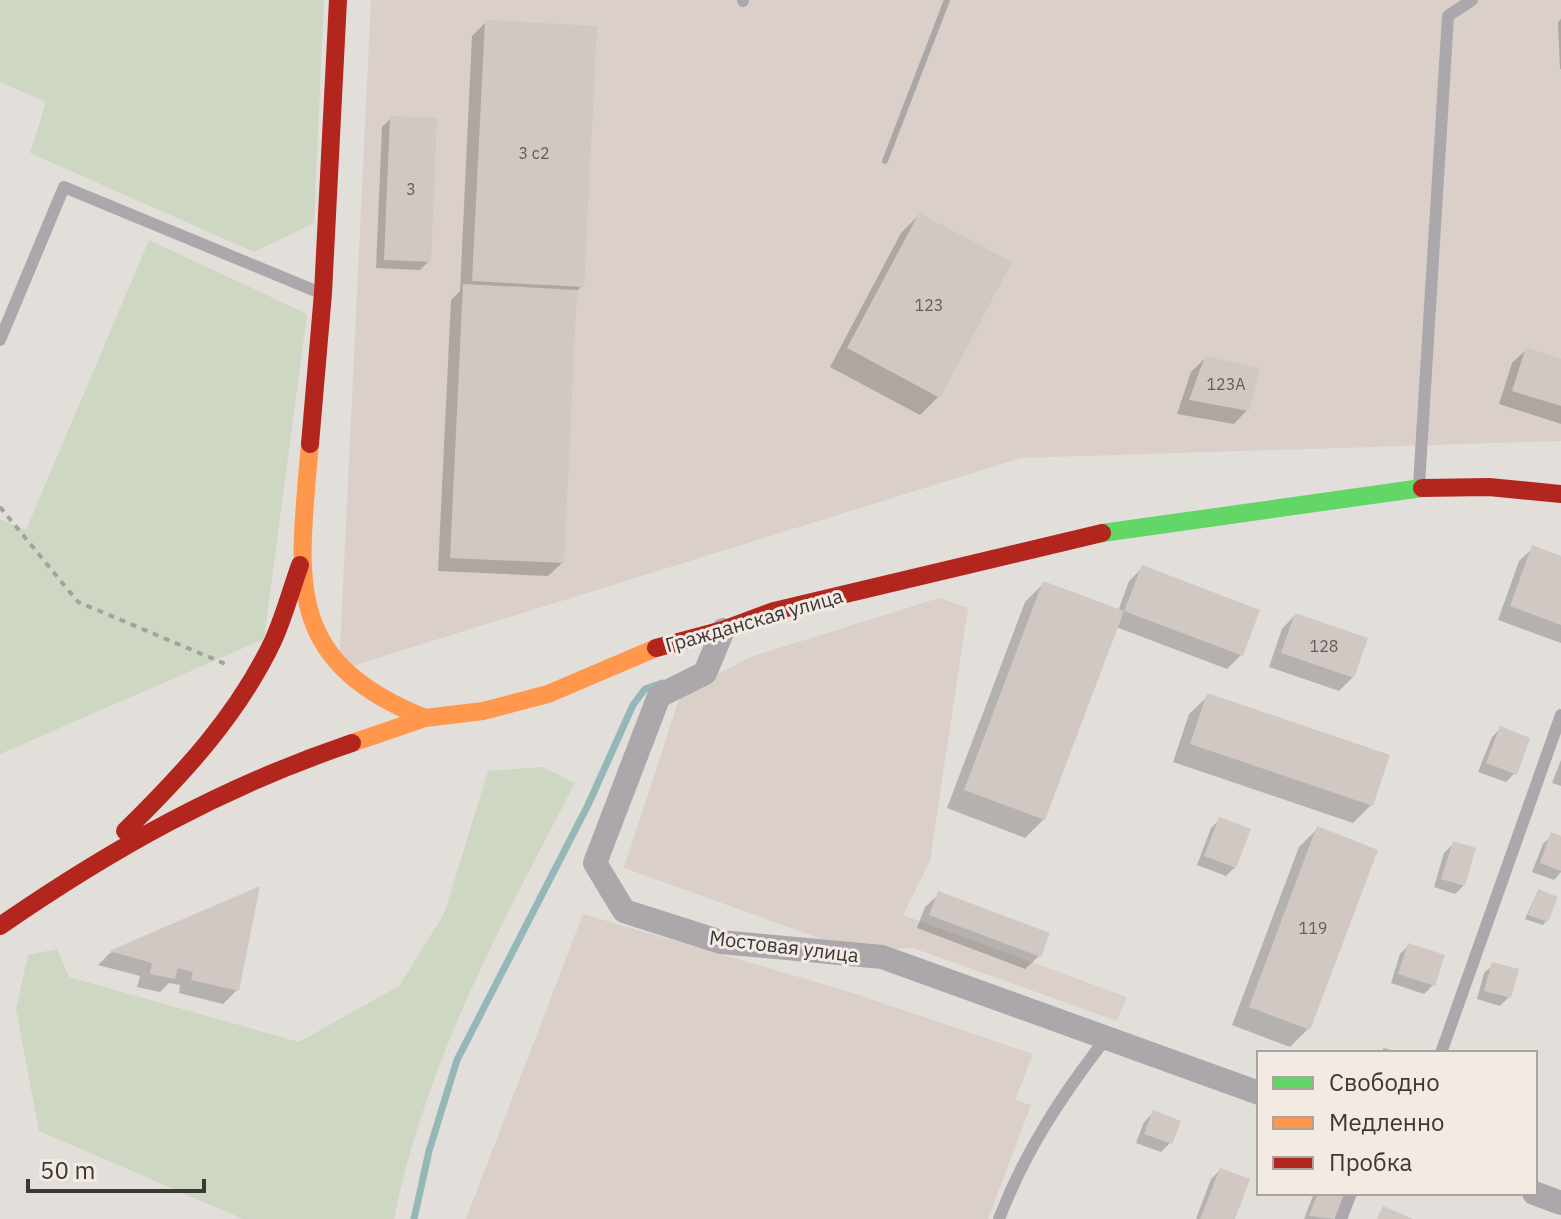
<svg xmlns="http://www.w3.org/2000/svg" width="1561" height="1219" viewBox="0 0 1561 1219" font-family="'IBM Plex Sans',sans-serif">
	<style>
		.built { fill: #dad0c9 }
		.green { fill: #ced7c2 }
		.shadow { fill: #0003 }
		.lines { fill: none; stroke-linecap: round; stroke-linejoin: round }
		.stream { stroke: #96b7b8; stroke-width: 7 }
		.building { fill: #d1c7c3 }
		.path { stroke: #a4a1a2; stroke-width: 4; stroke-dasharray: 6 6; stroke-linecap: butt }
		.lane { stroke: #aba7aa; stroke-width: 12 }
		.street { stroke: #aba7aa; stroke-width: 24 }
		.fast { stroke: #63d668; stroke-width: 18 }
		.slow { stroke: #ff974d; stroke-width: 18 }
		.jam { stroke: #b3261e; stroke-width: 18 }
		.rail { stroke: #aba7a7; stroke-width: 6 }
		.labels { text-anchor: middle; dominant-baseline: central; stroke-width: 6; stroke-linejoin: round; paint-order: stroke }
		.number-label { font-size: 16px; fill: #635d5b }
		.street-label { font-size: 20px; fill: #3c3836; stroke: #f3eae4 }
	</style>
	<rect width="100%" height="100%" fill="#e2deda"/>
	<path class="built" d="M371,0H1561V441L1021,458L339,670Z
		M939,598L968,608L930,861L903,915L1127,997L1117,1021L913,948L852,950L624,868L681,693L753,656Z
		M583,914L847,991L1033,1054L1015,1100L1031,1105L988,1219H466Z"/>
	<path class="green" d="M0,0H324L314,223L254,252L30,153L46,102L0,82Z
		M149,240L307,314L264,639L0,754V519L26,530Z
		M543,767L575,783C502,923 425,1063 394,1219H243L39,1131L16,1009L28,955L57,949L69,977L299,1042L399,986L444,914L488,771Z"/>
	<path class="shadow" d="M1561,19V69H1560L1558,22Z
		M486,22L582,286L575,293L562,563L548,576L438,571L451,300L460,291L472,36Z
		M391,118L429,261L420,270L376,268L382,127Z
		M919,215L938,397L920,415L830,367L901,233Z
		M1526,350L1561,361V424L1499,404L1512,363Z
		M1205,358L1247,410L1234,424L1177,414L1191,372Z
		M1533,548L1561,558V643L1498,620L1519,561Z
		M1143,567L1241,655L1227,669L1116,627L1044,819L1025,838L947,808L1025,602L1044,583L1118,611L1129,581Z
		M1295,615L1353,677L1339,691L1269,667L1282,629Z
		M1208,696L1371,805L1353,823L1173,762L1189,714Z
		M1500,729L1515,773L1506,782L1478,772L1492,737Z
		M1561,760V786L1552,783Z
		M1220,819L1235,867L1226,876L1197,865L1211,828Z
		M1317,829L1308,1029L1290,1047L1232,1025L1299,847Z
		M1552,835L1561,838V872L1554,880L1532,872L1543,844Z
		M1453,844L1464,885L1455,894L1434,887L1444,853Z
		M257,890L237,990L223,1004L179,993L180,985L169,983L160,992L137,987L140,976L98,965L110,953Z
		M1538,891L1546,921L1543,925L1525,919Z
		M939,894L1039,956L1025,969L917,928L925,907Z
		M1409,945L1433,985L1424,994L1391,983L1400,954Z
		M1493,965L1509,997L1500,1006L1477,999L1484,973Z
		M1384,1048L1399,1053H1379Z
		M1153,1113L1170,1143L1161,1152L1136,1143L1144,1122Z
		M1220,1170L1233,1219H1196L1211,1179Z
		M1314,1193H1343L1333,1219H1304Z"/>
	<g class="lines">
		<path class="stream" d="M414,1219L429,1151L457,1060L588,805L633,705L645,689L662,683"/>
	</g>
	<path class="building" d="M485,20L597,26L584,287L472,281Z
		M390,116L437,118L431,262L384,260Z
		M919,213L1012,262L940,398L847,348Z
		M463,284L577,290L564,563L450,558Z
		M1526,347L1561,359V406L1512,391Z
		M1205,356L1260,368L1249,411L1189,400Z
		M1532,545L1561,556V625L1510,606Z
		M1142,565L1260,610L1243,656L1124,611Z
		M1043,581L1124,611L1045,820L964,790Z
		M1295,613L1368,638L1354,678L1281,653Z
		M1207,693L1390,755L1373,806L1190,744Z
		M1500,726L1530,738L1517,775L1486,763Z
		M1219,817L1251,829L1236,868L1204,856Z
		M1317,826L1378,850L1310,1030L1249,1007Z
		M1551,832L1561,836V871L1540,863Z
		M1453,841L1476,848L1465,886L1441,879Z
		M260,886L239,991L191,980L193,972L178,968L175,979L150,974L152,963L109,951Z
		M1538,889L1558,897L1548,922L1528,915Z
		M938,891L1050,933L1041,957L929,915Z
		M1408,943L1445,955L1435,986L1398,974Z
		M1492,962L1519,969L1511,998L1484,991Z
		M1153,1110L1181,1121L1172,1144L1144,1134Z
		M1220,1168L1250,1179L1235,1219H1200Z
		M1318,1193H1345L1335,1219L1309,1216Z
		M1383,1206L1413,1219H1377Z"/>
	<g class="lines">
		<path class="path" d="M0,507L78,602L228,665"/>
		<path class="lane" d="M743,1V0
			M0,340L64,187L318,292
			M1419,485L1448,16L1472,0
			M1441,1053L1561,715
			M999,1219C1025,1151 1062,1095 1107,1037
			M1341,1219L1351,1193"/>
		<path class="street" d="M723,630L705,673L659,696L595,863L624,911L721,942L882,957L1259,1093
			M1534,1193L1561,1203"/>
		<path class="fast" d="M1102,533L1422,488"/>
		<path class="slow" d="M310,444C299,577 280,660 425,718
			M352,743L425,718L483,711L548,694L656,648"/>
		<path class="jam" d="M310,444L323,293L338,0
			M1422,488L1489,487L1561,494
			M656,648L723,630L774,611L1102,533
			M125,831C183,774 238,715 273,641C284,617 291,590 300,565
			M0,926C113,848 222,787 352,743"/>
		<path class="rail" d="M885,161L947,0"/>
	</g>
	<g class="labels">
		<g class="number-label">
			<text x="534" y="153">3 с2</text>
			<text x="411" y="189">3</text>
			<text x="929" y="305">123</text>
			<text x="1226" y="384">123А</text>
			<text x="1324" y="646">128</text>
			<text x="1313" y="928">119</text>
		</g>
		<g class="street-label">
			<text transform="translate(754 620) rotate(-16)">Гражданская улица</text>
			<text transform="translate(784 946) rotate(7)">Мостовая улица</text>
		</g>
	</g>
	<rect x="1257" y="1051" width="280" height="144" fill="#f3eae4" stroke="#aaa39e" stroke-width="2"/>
	<rect x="1273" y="1077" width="40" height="12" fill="#63d668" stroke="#aaa39e" stroke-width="2"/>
	<text x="1329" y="1091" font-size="24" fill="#3c3836">Свободно</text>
	<rect x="1273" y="1117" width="40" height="12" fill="#ff974d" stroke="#aaa39e" stroke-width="2"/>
	<text x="1329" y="1131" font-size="24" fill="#3c3836">Медленно</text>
	<rect x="1273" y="1157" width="40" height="12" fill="#b3261e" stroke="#aaa39e" stroke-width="2"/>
	<text x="1329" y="1171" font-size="24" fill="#3c3836">Пробка</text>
	<path d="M28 1179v12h176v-12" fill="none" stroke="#3c3836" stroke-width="4"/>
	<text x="40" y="1179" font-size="24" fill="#3c3836" stroke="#f3eae4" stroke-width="6" paint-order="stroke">50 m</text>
</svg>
